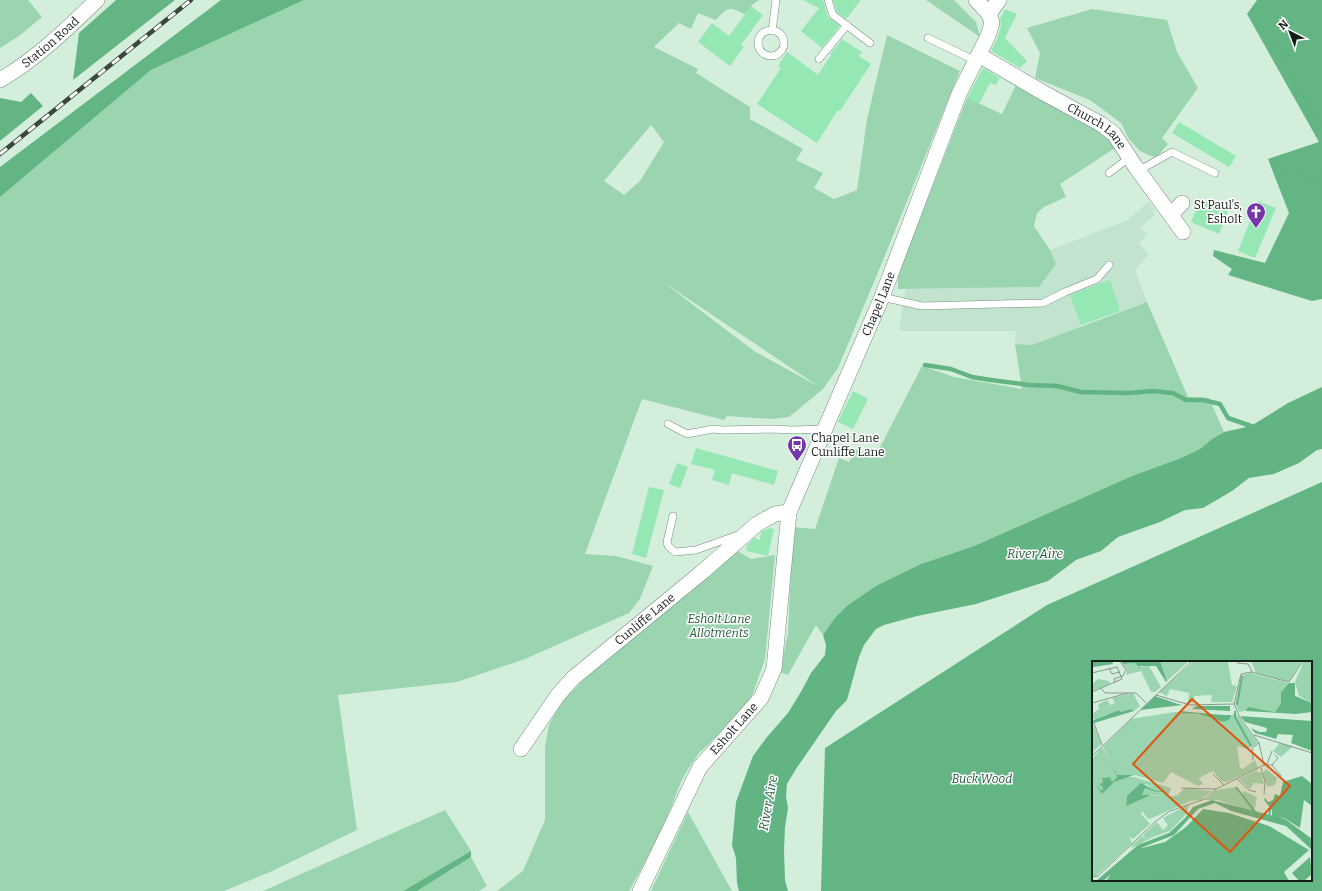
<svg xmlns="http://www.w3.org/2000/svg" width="1322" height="891" viewBox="0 0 1322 891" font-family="Bitter,serif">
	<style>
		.built { fill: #c2e3cd }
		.green { fill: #9ad5af; fill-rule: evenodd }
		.forest { fill: #64b584; fill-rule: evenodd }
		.water { fill: #63b483 }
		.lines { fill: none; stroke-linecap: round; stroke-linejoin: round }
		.stream { stroke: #63b483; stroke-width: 4.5 }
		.building { fill: #95e7b4 }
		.service-casing { stroke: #768e7e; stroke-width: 8 }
		.minor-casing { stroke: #768e7e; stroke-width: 16 }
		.service { stroke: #fff; stroke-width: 7 }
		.minor { stroke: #fff; stroke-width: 15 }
		.rail-casing { stroke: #3a463e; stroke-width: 4.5 }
		.rail { stroke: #fff; stroke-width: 3; stroke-dasharray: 9; stroke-linecap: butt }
		.labels { text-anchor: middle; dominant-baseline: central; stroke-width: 3; stroke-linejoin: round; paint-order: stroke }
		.street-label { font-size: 12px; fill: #141d17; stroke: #fff }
		.poi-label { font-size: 12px; fill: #141d17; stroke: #fff; text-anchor: end }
		.park-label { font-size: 12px; font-style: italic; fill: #1f5b3a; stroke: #fff }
		.water-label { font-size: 13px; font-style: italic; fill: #235e3d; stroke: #fff }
		.inset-river { fill: none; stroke: #63b483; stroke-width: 2 }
		.inset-road { fill: none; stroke: #879a8d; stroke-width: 1 }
		.view { fill: #dd560d; fill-opacity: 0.15; stroke: #dd560d; stroke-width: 2 }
		.inset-edge { fill: none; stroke: #141d17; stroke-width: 2 }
	</style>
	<rect width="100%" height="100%" fill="#d4eedc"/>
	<path class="built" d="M1148,202L1155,209L1152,211L1155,215L1141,227L1147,235L1139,243L1149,254L1135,270L1147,302L1081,325L1073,330L1032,345L1015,344L1016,331H899L903,301L906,289L1039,287L1056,264L1050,250L1128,220Z"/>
	<path class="green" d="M0,0H28L42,17L19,36L0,48Z
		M304,0H759L751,6L745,14C729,7 728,6 716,20L698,13L691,29L679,23L654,47L698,69L696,73L750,107V119L803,149L796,160L823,173L814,188L834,199L857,190L867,119L887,35L960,71L881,265L838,368L823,389L789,417L772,419L727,416L724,420L642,399L585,554L616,556L653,566L640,599L629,613L525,659L457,682L338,695L357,830L270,872L224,891H0V197L151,70ZM651,125L664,142L640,181L624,195L604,181ZM667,285L669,286L818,386L754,351Z
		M926,0H954L976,22L980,37Z
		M1092,9L1167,20L1177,52L1198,88L1162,138L1168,144L1156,158L1140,151L1129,139L1121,123L1090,100L1035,78L1040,53L1027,28Z
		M1016,85L1094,128L1107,137L1115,148L1060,184L1066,197L1044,207L1037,213L1034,226L1050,250L1056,264L1039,287L898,289V275L967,98L1002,114Z
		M1147,302L1188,397L1209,398L1224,432L1212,439L1200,449L1181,458L1132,476L974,546L921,564L834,619L823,635L816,625L788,675L780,672L788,633L793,527L815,529L839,458L849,462L856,450L876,455L922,366L954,377L1022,389L1015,344L1032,345Z
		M734,549L751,559L775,555L765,659L751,699L731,723L699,753L688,769L681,782L667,817L653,847L629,891H497L523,871L545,820V747L549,725L557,710L567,696L607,657Z
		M445,810L471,851L403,891H263Z
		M688,812L732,891H651Z
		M471,857L487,886L479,891H417Z"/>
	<path class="forest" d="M116,0H175L73,80L79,33Z
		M221,0H304L151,70L0,197V167Z
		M1257,0H1322V299L1312,301L1228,275L1232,269L1213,256L1214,250L1265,263L1289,213L1268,159L1319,142L1247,14Z
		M31,93L43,106L0,141V98L21,102Z
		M1322,482V891H821L825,748L1047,605ZM1093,662H1311V880H1093Z
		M471,851V857L417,891H403Z"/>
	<path class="water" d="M1322,387V449L1317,450L1299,463L1274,474L1249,478L1232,491L1203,508L1185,510L1160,522L1118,537L1101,551L1076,560L1048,581L976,604L917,616L884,625L876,629L864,645L859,657L847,700L836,711L796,769L787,784L786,796L788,808L785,827L784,850L785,880L788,891H739L737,883L736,858L732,845L736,802L753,756L767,737L788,713L802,690L811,673L825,655L826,645L823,635L834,619L847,606L876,586L921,564L974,546L1132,476L1181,458L1200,449L1212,439L1224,432L1251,426L1288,403Z"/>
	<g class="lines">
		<path class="stream" d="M1274,36L1312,110L1322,126
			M1273,165L1313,179L1319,174L1322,185V193
			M925,365L951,369L972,377L991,380L1029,385L1057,386L1081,392L1128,393L1153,391L1173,393L1186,400H1203L1220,404L1228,418L1251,426"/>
	</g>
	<path class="building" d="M803,0H823L828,17L840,26L822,48L801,31L819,8Z
		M833,0H861L846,19L837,12Z
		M751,6L763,15L741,45L744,47L730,66L698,42L712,23L729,36Z
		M1005,9L1017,14L1005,38L1027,61L1020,68L991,51L997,39L1001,26L1000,19Z
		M842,39L862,52L859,56L871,64L840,111L838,110L817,143L757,104L781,68L778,66L787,52L818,75L831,55L830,54Z
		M983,68L1000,78L996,85L990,83L979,104L967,98Z
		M1179,122L1236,156L1229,167L1172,133Z
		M1201,199L1228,211L1219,234L1191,222Z
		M1258,201L1276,208L1255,258L1238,251Z
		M1110,280L1120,311L1081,325L1070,295Z
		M853,391L868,399L853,429L838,422Z
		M696,448L778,471L774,485L732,473L729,485L712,480L715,470L691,464Z
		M677,463L688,467L680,488L669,484Z
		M649,487L664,490L646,558L632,554Z
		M769,528L774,529L768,556L746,551L747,545L754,538L760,540L761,532Z"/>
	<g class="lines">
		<defs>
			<path id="service" d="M828,0L833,15L870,43
				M758 43a13 13 0 1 1 26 0a13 13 0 1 1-26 0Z
				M772,31L776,0
				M928,38L976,61
				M819,59L847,25
				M1138,171L1172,152L1215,173
				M1109,173L1129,158
				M882,297L922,306L1043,303L1065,292L1097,279L1109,265
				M668,424L687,434L713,429L722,430L770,429L793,430L824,429
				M673,516L667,542L668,546L675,552L696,550L738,535"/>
			<g id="minor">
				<path d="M989,14L999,0"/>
				<path id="s1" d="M979,55L1042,92L1101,124L1114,134L1135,166L1183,232"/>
				<path id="s2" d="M0,80C36,59 67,29 97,0"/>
				<path d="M1171,215L1182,203"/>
				<path id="s3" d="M521,749L558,695L572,679L701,573L757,524L775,514L789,512"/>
				<path id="s4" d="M640,891L700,767L761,698L774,669L789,512L882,297L959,94L988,36L992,23L989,14L976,0"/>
			</g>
		</defs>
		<use href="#service" class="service-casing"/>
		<use href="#minor" class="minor-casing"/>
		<use href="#service" class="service"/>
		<use href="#minor" class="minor"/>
		<defs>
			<path id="rail" d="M0,154L191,0"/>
		</defs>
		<use href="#rail" class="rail-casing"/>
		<use href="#rail" class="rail"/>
	</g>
	<defs>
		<symbol id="church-pin" viewBox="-11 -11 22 30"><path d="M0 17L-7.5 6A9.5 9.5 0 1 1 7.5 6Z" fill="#7636ab" stroke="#fff"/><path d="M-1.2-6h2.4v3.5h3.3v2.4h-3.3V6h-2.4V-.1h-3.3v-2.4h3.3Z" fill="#fff"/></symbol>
		<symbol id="bus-pin" viewBox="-11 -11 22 30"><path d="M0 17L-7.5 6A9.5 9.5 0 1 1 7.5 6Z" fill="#7636ab" stroke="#fff"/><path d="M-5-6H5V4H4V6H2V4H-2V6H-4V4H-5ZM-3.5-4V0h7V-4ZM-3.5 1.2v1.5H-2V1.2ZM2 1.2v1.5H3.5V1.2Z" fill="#fff"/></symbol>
	</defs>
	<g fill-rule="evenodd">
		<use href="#church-pin" x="1245" y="201" width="22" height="30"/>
		<use href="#bus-pin" x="786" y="434" width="22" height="30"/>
	</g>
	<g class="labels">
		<g class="street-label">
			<text stroke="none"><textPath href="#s2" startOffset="63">Station Road</textPath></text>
			<text stroke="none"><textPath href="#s1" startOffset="138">Church Lane</textPath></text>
			<text stroke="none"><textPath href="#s4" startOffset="646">Chapel Lane</textPath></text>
			<text stroke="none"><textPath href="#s3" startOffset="181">Cunliffe Lane</textPath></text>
			<text stroke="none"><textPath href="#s4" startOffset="189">Esholt Lane</textPath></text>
		</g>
		<g class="poi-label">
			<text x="1242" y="205">St Paul's,<tspan x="1242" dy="14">Esholt</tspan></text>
			<text x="811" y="438" text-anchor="start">Chapel Lane<tspan x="811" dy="14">Cunliffe Lane</tspan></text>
		</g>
		<g class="park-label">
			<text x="719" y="619">Esholt Lane<tspan x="719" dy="14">Allotments</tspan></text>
			<text x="982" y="779">Buck Wood</text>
		</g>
		<g class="water-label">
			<text x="1035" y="553">River Aire</text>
			<text transform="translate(768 803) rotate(-80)">River Aire</text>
		</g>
	</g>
	<g transform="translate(1092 661)">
		<rect width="220" height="220" fill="#d4eedc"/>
		<path d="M68,0H97L75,20ZM102,0H139L136,1L140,24L145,25L140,41H119L120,34L102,35V42L99,41H96L97,32L78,28L75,35L67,31ZM159,0H210L197,20H194L164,12ZM212,0H220V42L207,35L203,21ZM43,2L45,6L57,5L69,26L63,31H59L49,10L34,14L35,9L31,3ZM158,12L197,22L189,31V42L183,51L166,48L147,51L143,42L150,14ZM6,18L17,20L18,23L0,30V23ZM41,32L48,45L42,50L39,48L28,51L27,49L2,59L0,53L7,48L6,44L10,41L16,39L18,44L23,42L20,37ZM83,51L107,53L132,61L138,58L139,54L144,53L166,82L156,88L145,85L148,107L151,108L163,99L166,107L135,121L129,120L121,110L107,117L111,123L106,125L79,111L71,122L42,114H25L11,86L39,58ZM2,65L9,83L0,92V66ZM188,82L201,85L189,96L181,90ZM10,86L25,116L20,121L17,116L10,117L12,127L9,130L0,120V98ZM174,108L185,117L183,124L175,126L171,112ZM165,109L166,112L169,111L172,123L162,122L158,128L147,118ZM31,116H42L79,127L76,136L86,134L92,127L120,130L109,139L98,140L60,157L56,158L50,150L49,153L58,163L41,178L37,175L40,182L3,216H0V121L10,133L14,126ZM54,123L62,129L53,127L50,134L73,135H54L34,144L35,135ZM144,126L149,134L152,130L165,136L162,151L126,139H113L124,129ZM97,143L95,152L78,170L61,176L40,187L39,185L50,175L54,178L51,174L65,161L71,169L76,164L71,157Z" fill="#9ad5af" fill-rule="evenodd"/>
		<path d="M0,0H20L21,3L1,6ZM29,0H68L75,20L74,21L64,5H47L48,8L43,2L31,3ZM197,22H203V35L220,42V51L204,53L154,50L156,46L183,51L189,42V31ZM63,35L86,43L91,44L48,49ZM104,45H138V50L100,48ZM39,48L42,50L2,62V59L27,49L28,51ZM87,50L132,54H139L138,58L132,61L107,53L86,52ZM148,55L220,60V90L199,82L201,74L186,73L184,78L163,72L159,67L167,71H174L175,67L153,61ZM10,86L25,114H42L22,121L10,133L0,120L10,130L11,126L7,123L11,122L10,117L18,116L20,121L25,116ZM210,115L220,123V145L212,139L208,167L192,157L180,156V149L172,139L173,137L176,141L181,139L183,133L188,135L191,121ZM49,122L62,129L78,132L61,130L53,127L50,134H59L34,145L35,135ZM111,148L137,152L177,165L217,189L192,211L197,220H14L23,208L50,187L73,181L94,166Z" fill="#64b584"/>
		<path d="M120,139L193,158L220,178V189L194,165L139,150L123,142L106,148L82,174L51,186L11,220H4L46,184L77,172L93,157L101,146ZM218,196L220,213L212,220H207L200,212ZM95,212L139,216L153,220L92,215L49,220L63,215Z" fill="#63b483"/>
		<path class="inset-river" d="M145,44L150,15M143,50V56L159,85M144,126L164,152M184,154L187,150L192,125M177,155L178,149L186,138L183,134"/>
		<path class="inset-road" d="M28,0L34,9L30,16M145,2L156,3L161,12M17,7L20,13L28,11M23,22L22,18L30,15M9,27L13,32H44L54,42M0,31L30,18L25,6L0,12M64,34L98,44L142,43L148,57L167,82L172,104M0,42L36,32M142,43L149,13L159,11L197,21L211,0M0,57L10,84M162,74L220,92M0,95L100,0M161,99L160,87L167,82M175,103L180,90M180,104L186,97L183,94M169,107L173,121L172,133M121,113L132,124M145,118L157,129L164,131M89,127L124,128M0,216L6,215L64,160L78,150L113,138L124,128L172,104H180L189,115"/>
		<path class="view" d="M100,38L198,125L138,191L41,103Z"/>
		<rect width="220" height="220" class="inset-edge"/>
	</g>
	<g transform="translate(1290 32) rotate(318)" stroke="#ffffff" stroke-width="3" paint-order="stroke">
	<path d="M0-3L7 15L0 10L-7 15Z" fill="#141d17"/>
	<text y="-6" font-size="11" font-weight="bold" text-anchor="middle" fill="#141d17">N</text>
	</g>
</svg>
